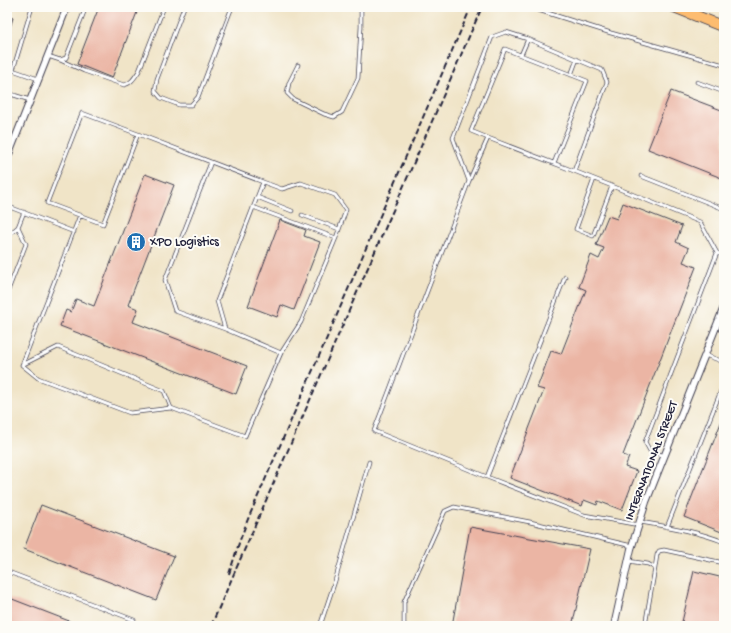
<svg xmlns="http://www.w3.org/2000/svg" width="731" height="633" viewBox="0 0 731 633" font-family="'Gochi Hand',sans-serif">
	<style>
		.building { fill: #ebb5a4 }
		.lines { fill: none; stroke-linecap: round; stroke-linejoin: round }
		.service-casing { stroke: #413f50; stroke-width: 4.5 }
		.minor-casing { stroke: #413f50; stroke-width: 8 }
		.primary-casing { stroke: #413f50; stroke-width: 12 }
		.service { stroke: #fff; stroke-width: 3 }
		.minor { stroke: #fff; stroke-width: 6 }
		.primary { stroke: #fdbc6f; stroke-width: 10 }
		.rail { stroke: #22223b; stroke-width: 2; stroke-dasharray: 6 3; stroke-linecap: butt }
		.labels { text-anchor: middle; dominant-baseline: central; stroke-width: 4; stroke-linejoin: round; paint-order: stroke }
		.poi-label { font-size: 13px; fill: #22223b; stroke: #fdfcf7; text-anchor: start }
		.street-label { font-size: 13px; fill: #22223b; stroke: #fdfcf7 }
	</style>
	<rect width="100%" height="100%" fill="#fdfcf7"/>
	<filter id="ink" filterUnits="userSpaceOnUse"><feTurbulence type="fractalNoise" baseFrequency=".025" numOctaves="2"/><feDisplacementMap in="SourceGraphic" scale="8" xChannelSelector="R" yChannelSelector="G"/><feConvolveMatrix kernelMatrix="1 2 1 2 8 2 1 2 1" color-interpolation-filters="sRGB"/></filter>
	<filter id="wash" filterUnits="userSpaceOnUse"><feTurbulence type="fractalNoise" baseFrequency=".012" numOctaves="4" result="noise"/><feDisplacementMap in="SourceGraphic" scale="16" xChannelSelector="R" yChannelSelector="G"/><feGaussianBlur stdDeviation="0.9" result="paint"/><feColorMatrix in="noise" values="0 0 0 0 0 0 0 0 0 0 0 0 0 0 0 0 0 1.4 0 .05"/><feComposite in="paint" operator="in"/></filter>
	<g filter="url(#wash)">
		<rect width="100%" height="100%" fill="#f0e4c7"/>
		<g id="blocks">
			<path class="building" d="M99,7H139L112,78L77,64Z
				M7,16L13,18L8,34H7Z
				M671,91L724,111V179L648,149Z
				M145,174L174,185L128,305L138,309L133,322L247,366L236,394L60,326L66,310L71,312L76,299L94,306Z
				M623,203L682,226L676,242L689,248L683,262L696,267L623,455L629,457L625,467L637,471L622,510L598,501L597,505L584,500L582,506L510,478L544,390L537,388L551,351L561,354L586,290L579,287L591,255L599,259L604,248L596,245L608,216L617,219Z
				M280,220L306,230L304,236L320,242L294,310L281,305L277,317L248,306Z
				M724,415V533L684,517Z
				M41,505L174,556L156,600L24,549Z
				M470,527L590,549L572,626H452Z
				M694,571L724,578V626H681Z
				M7,597L82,626H7Z"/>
		</g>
	</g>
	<g filter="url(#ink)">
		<use href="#blocks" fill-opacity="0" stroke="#413f50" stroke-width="1"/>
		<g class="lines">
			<defs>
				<path id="service" d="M184,7L157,79L155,91L161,98L179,105H191L198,97L232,7
					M539,7L538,10L611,33L724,65
					M521,55L528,39
					M48,56L60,60L66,58L86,7
					M60,60L84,71L124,85C131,84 135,77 139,71L164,7
					M298,65L289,83L287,93L293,99L324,114L334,117L342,112L358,78L361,27V7
					M7,68L38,79
					M13,70L32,7
					M571,75L577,59
					M697,82L724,92
					M7,93L30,100
					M82,113L138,134L103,224L47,203Z
					M488,138L471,131L505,49L587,81L554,163
					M211,162L165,280L175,311L225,329
					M641,176L724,209
					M594,179L576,229L593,236L612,186L700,222L717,253L724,256
					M469,181L488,138L574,171L612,186
					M263,182L282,189L301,183L335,195L346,210L336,238L301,322L281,353
					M257,197L292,211
					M7,206L74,232
					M253,207L336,238
					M80,215L22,365L38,378L130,413L171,408L245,436L281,353L225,329L217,301L263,182L138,134
					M302,215L339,229
					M7,243L11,233L18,227L24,212
					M565,277L487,477L584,515L639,525
					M7,293L26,244L18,227
					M705,355L724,362
					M22,365L58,347L164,391L171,408
					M665,456L650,451L645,442L717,253
					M487,477L374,431L469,181L453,138L492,37L506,32L528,39L602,70L607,82L574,171
					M640,522C669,527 696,531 724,542
					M667,527L724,383
					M628,561L648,564L655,568L645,626
					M655,568L657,555L659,551L664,550L724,563
					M7,572L11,573L134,620
					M320,626L335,581L369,462
					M404,626V602L445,511L454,507L530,522L632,546"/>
				<path id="minor" d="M7,159L67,7
					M614,626L631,549L646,502L724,307"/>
				<path id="primary" d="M674,7L724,27"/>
			</defs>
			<use href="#service" class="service-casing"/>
			<use href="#minor" class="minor-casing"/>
			<use href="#primary" class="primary-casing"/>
			<use href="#service" class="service"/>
			<use href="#minor" class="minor"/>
			<use href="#primary" class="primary"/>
			<path class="rail" d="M229,574L240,540L248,519L471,7
				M211,626L482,7"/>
		</g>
	</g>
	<defs>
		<symbol id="building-disc" viewBox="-11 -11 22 22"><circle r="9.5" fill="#1f6fb2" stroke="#fdfcf7"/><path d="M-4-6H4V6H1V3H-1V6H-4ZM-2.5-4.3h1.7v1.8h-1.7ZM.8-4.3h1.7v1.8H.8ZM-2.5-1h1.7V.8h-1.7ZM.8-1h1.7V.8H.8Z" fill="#fff"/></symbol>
	</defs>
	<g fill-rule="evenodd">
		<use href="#building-disc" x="125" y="231" width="22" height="22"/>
	</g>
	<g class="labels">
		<g class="poi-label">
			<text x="150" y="242">XPO Logistics</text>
		</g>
		<g class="street-label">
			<text transform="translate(652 461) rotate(-69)">INTERNATIONAL STREET</text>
		</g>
	</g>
	<rect width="731" height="633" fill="none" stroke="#fdfcf7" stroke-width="24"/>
</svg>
